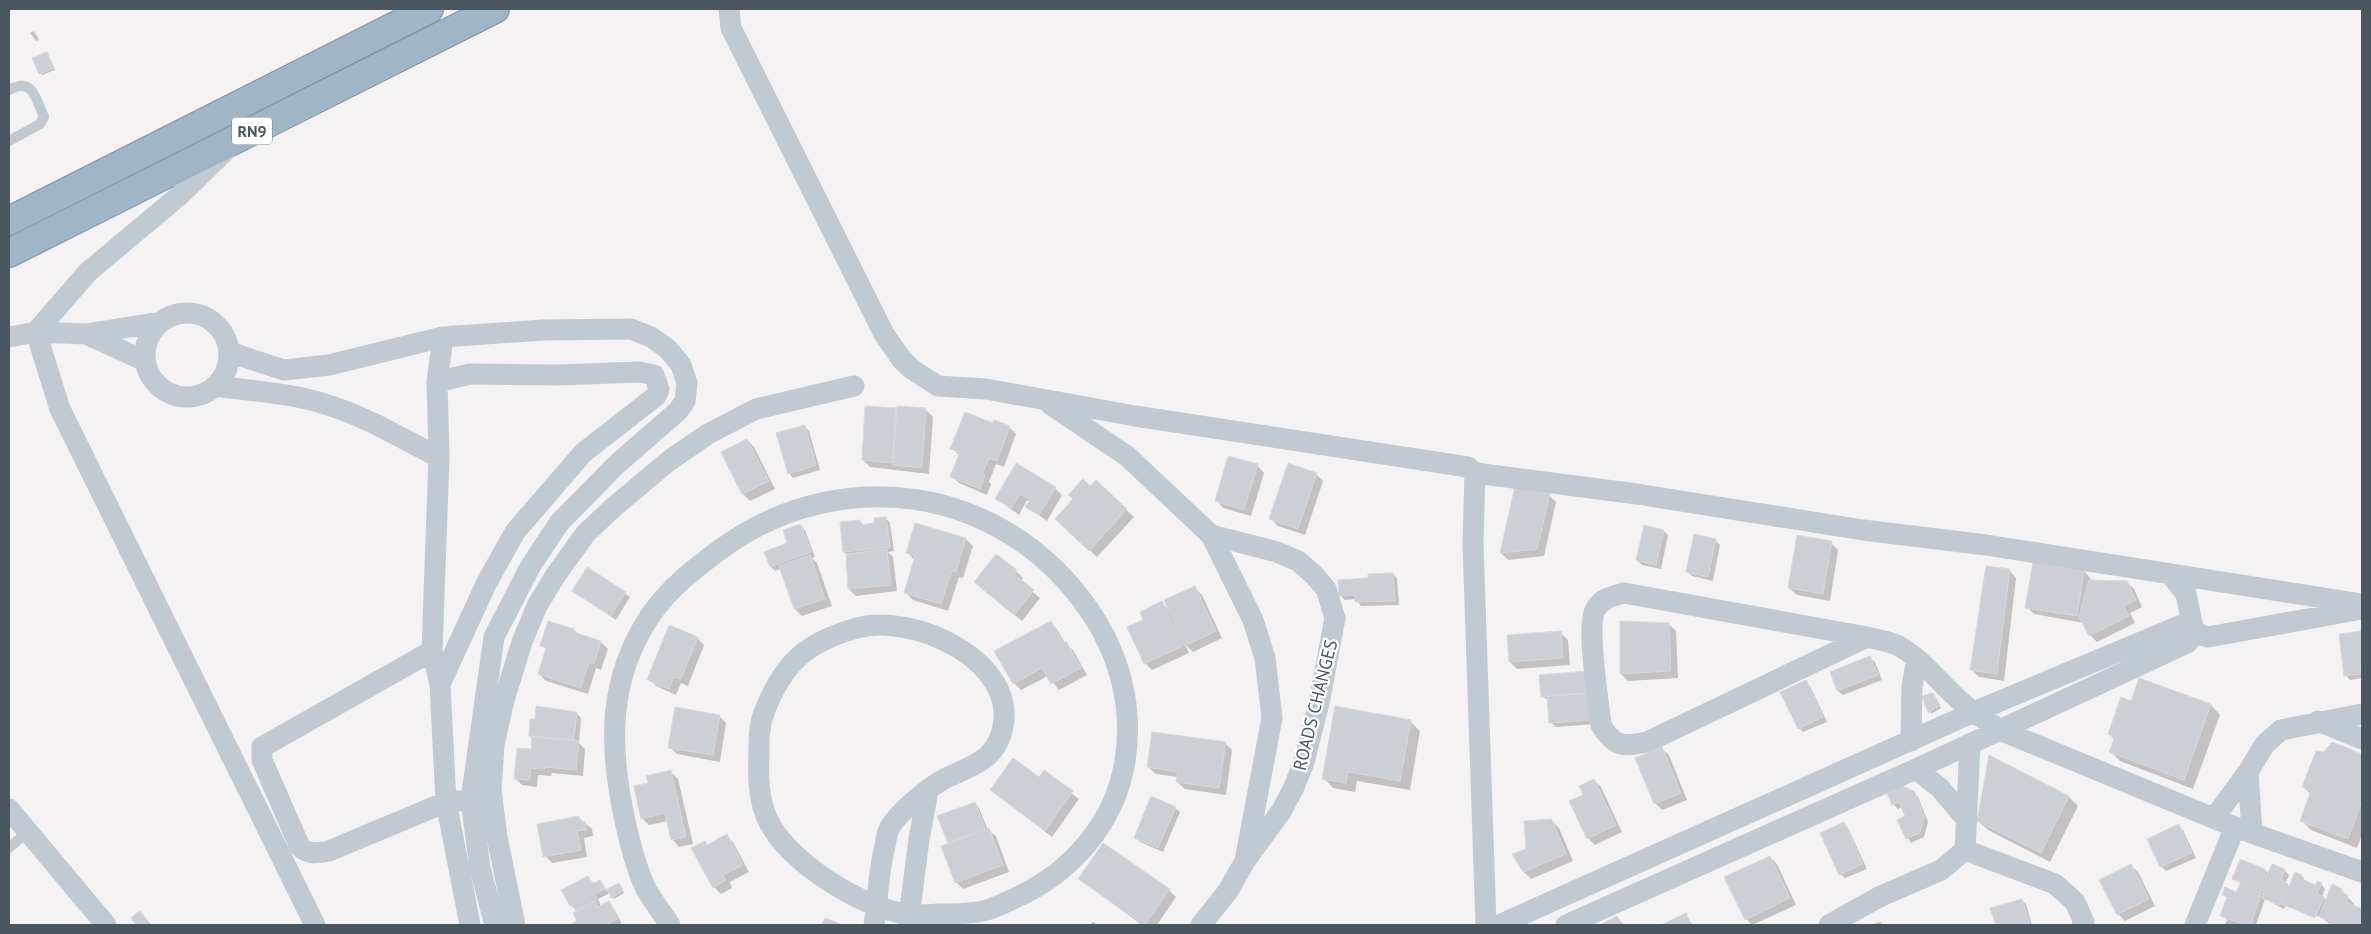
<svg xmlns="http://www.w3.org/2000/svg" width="2371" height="934" viewBox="0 0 2371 934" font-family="'PT Sans',sans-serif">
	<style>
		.shadow { fill: #0003 }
		.building { fill: #ccd0d4; stroke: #d7d9dd }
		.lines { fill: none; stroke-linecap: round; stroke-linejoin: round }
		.trunk-casing { stroke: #7894aa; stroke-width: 30 }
		.service { stroke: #c1cad0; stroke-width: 10 }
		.minor { stroke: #c1cad0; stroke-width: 21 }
		.trunk { stroke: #a0b6c6; stroke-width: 28 }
		.labels { text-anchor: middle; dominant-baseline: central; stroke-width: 4.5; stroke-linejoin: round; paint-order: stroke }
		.shield { fill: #fff; stroke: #80898f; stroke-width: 1 }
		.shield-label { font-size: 16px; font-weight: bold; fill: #4a575f }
		.street-label { font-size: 18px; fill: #4a575f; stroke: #fff }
	</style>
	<rect width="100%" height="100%" fill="#f4f2f2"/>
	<path class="shadow" d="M34,31L39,40L36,41L30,33Z
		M47,53L55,70L42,75L40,73Z
		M867,407L926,410L933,417L929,474L870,467L863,460Z
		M804,426L809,431L820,470L793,478L789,473Z
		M1009,427L1016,434L1004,467L996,464L989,482L991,484L987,495L959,483L952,476L959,455L952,448Z
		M747,440L754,447L775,489L750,501L743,494L723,452Z
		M1016,465L1055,488L1062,495L1047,521L1027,507L1030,502L1027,500L1019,515L997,499Z
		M1257,465L1264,473L1251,516L1223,508L1216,500Z
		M1316,474L1323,481L1305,535L1278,526L1271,519Z
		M1096,481L1134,517L1097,557L1064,526Z
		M1549,495L1556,502L1544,556L1508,560L1501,553Z
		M886,518L890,523L894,551L888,552L893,557L897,591L856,596L849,589L848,555L844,552L860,521L864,526L875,524Z
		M800,525L805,530L815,557L812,558L817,563L832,606L802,616L795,609L781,569L775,571L771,567L789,544Z
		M1645,526L1664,531L1668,535L1661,569L1642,565L1637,560Z
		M966,539L973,546L963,578L959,577L948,611L913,600L906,593L915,561L908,553Z
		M1715,540L1720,545L1713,581L1692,576L1688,572Z
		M1831,543L1838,550L1830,601L1797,595L1789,588Z
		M2034,563L2084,571L2091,579L2090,582H2126L2134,589L2142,607L2130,613L2135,623L2097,642L2090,635L2084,623L2034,614L2027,607Z
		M588,569L630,597L616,620L573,591Z
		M2009,570L2016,578L2004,681L1979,677L1972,670Z
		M1016,571L1023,578L1020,582L1040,598L1022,621L982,589Z
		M1393,574L1397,578L1399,605L1361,606L1356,599L1345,600L1340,595L1370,580Z
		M1195,588L1202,595L1222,638L1193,652L1185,644L1189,653L1152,670L1145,663V620L1162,603L1169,610Z
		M1050,622L1057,629L1065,643L1073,650L1087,675L1059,690L1048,676L1021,690L1014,683Z
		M1669,624L1676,631L1678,678L1628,681L1621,674Z
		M574,630L579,635L601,642L608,649L601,670L596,668L588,694L546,681L539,674L547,650L542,645Z
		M2362,632V678L2350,680L2346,675L2340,635Z
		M1561,633L1568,640L1570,665L1517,669L1510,662Z
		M697,638L704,645L688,686L681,683L676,695L656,686L649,679Z
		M1870,658L1875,662L1882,680L1843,695L1838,691L1832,673Z
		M1541,677L1595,724L1555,727L1551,722L1549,701L1542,696Z
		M2140,679L2211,705L2220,715L2193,789L2120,761L2111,752L2115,740L2109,734L2131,702Z
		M1806,681L1810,686L1827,722L1803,732L1799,728Z
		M1933,694L1941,708L1931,714L1924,697Z
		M576,713L581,718L579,743L585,749L583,776L552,773L551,776L538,775L537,787L522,785L515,778L532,750L533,739L530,736L536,720Z
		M719,716L726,723L720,762L677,754L670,747Z
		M1410,721L1420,731L1410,790L1357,781L1355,792L1333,788L1324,778Z
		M1225,743L1232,750L1226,795L1185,789L1177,782L1178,777L1156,774L1148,767Z
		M2332,744L2362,756V835L2357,848L2311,830L2301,820L2311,795L2304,787Z
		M1661,748L1669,755L1687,800L1662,810L1655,803Z
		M1989,757L2069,797L2078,806L2050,862L1988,830L1978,821Z
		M670,771L678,779L693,844L679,847L672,839L668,821L649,825L642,818L649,784Z
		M1044,772L1079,799L1052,837L991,790L1039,779Z
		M1594,780L1601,787L1622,832L1595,845L1588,838L1584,795Z
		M1913,792L1918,797L1928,822L1924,837L1911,843L1898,821L1907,817L1902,807L1898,809L1893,804Z
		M975,803L979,808L988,830L996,836L1009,872L963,889L956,882L949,842Z
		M1175,808L1180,812L1163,852L1140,842L1135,837Z
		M579,818L592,829L593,836L584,838L587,857L552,863L545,856Z
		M1552,821L1559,828L1573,861L1531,879L1524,872L1527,850Z
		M1844,824L1848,828L1867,869L1845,878L1840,874Z
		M2179,826L2183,830L2196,858L2166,871L2161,866Z
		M726,835L733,842L749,872L730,882L732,888L721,894L714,887L707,846Z
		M1770,857L1777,864L1796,905L1752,925L1746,919Z
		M2130,865L2138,872L2155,906L2125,921L2118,914Z
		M2265,870L2269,874L2284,870L2289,875L2285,884L2290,887L2302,876L2306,882L2316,886L2321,884L2325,889L2322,897L2327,901L2341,890L2354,904L2353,906L2362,910V925H2331L2322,918L2287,905L2284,909L2265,899L2256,925H2225L2227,920L2221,915L2228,899L2223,894H2237L2241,884L2234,878Z
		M588,877L594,884L599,881L607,891L619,884L621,886L624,893L614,899L610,893L598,899L601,906L609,902L622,923L618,925H571L579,921L578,912L571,905Z
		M1079,879L1169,890L1176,897L1157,925H1142Z
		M2021,900L2026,904L2032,925H1997L1992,909Z
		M1685,915L1693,925H1664Z
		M1617,917L1624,925H1602Z
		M1094,922L1097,925H1088Z
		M1880,922L1883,925H1870Z"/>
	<path class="building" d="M47,52L54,68L39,74L32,58Z
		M865,406L896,408L892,463L862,460Z
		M897,406L926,408L922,468L893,465Z
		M965,412L993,423L994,420L1010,426L997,461L989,458L982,475L985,476L980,489L950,477L960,452L950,449Z
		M805,425L816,465L788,474L776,433Z
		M747,439L769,481L742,494L721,452Z
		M1228,456L1258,464L1244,510L1215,501Z
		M1016,463L1056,487L1039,515L1025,507L1030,500L1020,494L1011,508L995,499Z
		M1288,463L1317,473L1298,529L1269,519Z
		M1083,479L1090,486L1096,480L1127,509L1089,551L1055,519L1073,499L1068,495Z
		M1515,486L1550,494L1537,549L1500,553Z
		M886,517L890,547L843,552L840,522L860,520L861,525L874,523V518Z
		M915,523L966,538L956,572L952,570L941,604L904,593L915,556L906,553Z
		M801,524L811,552L770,567L764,552L787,543L783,530Z
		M1644,525L1664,530L1656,565L1636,560Z
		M1694,534L1716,539L1708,577L1686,572Z
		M1797,535L1832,541L1823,594L1788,588Z
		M887,549L891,585L848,589L846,554Z
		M996,554L1017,570L1014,574L1034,590L1014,615L974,582Z
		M810,555L825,599L794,609L779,566Z
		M2033,562L2084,570L2077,616L2025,608Z
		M1986,566L2010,569L1997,674L1970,670Z
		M587,567L626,592L611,616L572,591Z
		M1393,573L1395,601L1355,602V595L1339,596L1338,580L1368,578V574Z
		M2089,580L2127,581L2136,600L2124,606L2129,616L2089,636L2079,617Z
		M1195,586L1216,631L1185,646L1164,600Z
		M1162,601L1183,646L1144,664L1127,627L1143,620L1140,612Z
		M548,621L574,629L573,632L601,641L594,664L589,662L581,688L538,674L546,648L540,646Z
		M1051,621L1063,643L1066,641L1081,668L1051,684L1042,668L1013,684L994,651Z
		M1620,621L1669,623L1671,671L1620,674Z
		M669,625L698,637L681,679L674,677L669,689L647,680Z
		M1561,631L1563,658L1509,662L1507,635Z
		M2362,631L2361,674L2344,676L2339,634Z
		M1870,656L1878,675L1837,691L1830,672Z
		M1587,671L1588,693L1541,697L1539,675Z
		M2139,678L2211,704L2184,780L2109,752L2115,737L2108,734L2121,697L2131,701Z
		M1806,680L1823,717L1798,729L1780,692Z
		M1588,693L1591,720L1549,723L1547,696Z
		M1933,693L1940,705L1928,713L1922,696Z
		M536,706L577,712L574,740L529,736L530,719H535Z
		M1335,706L1411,720L1400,781L1348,772L1346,783L1322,779Z
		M675,707L720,715L713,755L668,748Z
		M1152,732L1226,742L1219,788L1176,782L1178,772L1147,767Z
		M532,737L579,741L576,770L545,767V769L531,768L530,780L514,779L517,748L531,749Z
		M2332,742L2362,754V801L2348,839L2300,821L2311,791L2302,787L2316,751L2324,752Z
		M1662,747L1681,793L1654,804L1635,758Z
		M1989,755L2069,796L2041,853L1977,821Z
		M1013,758L1039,777L1044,770L1073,791L1045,831L990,790Z
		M671,770L686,837L671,840L665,813L641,819L634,786L648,783L646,776Z
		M1594,779L1616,825L1587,839L1569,801L1583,795L1579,786Z
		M1897,784L1914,791L1924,817L1920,833L1906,839L1897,820L1905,816L1899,802L1892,805L1885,789Z
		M1151,796L1176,807L1158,848L1134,838Z
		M975,802L985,828L948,843L937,816Z
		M579,816L580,822L585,821L586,830L577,831L581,850L543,857L537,824Z
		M1552,819L1566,854L1523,872L1512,854L1526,849L1524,821Z
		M1844,822L1863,864L1839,875L1820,833Z
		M2179,824L2192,853L2160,867L2147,839Z
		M989,828L1003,865L955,883L941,846Z
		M727,834L743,865L723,875L726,880L713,888L691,848L705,841L707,845Z
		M1103,843L1170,889L1145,925L1078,879Z
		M1770,856L1790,898L1745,920L1724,877Z
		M2240,859L2265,869L2264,874L2267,875L2272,864L2285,869L2281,880L2288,884L2280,905L2262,898L2264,891L2232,879Z
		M2131,864L2149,899L2117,915L2099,880Z
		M2295,872L2302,875L2301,879L2316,885L2317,881L2322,883L2317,894L2324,897L2315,918L2282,904Z
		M588,876L592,884L600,880L605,889L594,894L597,900L576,911L572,904L570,906L561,890Z
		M619,883L623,891L611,898L607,889Z
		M2240,884L2261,892L2251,925H2245L2220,916L2227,897L2222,895L2225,887L2236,892Z
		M2332,884L2342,889L2340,892L2348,895L2346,902L2362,909V925H2330L2332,922L2319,917Z
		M2022,899L2030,925H1996L1990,908Z
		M595,901L598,907L609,901L619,918L606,925H569L577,921L573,913Z
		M140,911L151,925H136L131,918Z
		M1686,913L1691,925H1661Z
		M1617,916L1622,925H1600Z
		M825,918L843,925H822Z"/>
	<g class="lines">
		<defs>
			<path id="trunk" d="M9,221L429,9
				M9,253L495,9"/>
		</defs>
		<use href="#trunk" class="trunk-casing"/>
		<path class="service" d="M9,90C33,76 36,100 44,117L40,124L9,141
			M9,848L27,832"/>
		<path class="minor" d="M729,9L731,28L884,334L902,360L913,370L938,386L986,389L1135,416L1468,467L1475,473L1637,494L1863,530L1986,545L2362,604
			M226,150L180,195L88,272L36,332L60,409L315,925
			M145 355a42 42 0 1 1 84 0a42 42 0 1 1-84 0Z
			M86,334L145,361
			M9,337L36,332L86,334L161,322
			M443,337L437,382L439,457L432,651L440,684L446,802L470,925
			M229,352L284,370L329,365L443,337L543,330L631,329L651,337L668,349L681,365L687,383L685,401L678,411L617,464L559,523L530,567L494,637L471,800L480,868L495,925
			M437,382L470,374L559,375L639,372L654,375L659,389L656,396L583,453L515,532L487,582L440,684
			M215,386C252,391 292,393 328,405C367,417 402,439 439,457
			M1050,404L1127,456L1211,535L1253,620L1265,658L1272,718L1245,861
			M1475,473L1473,544L1486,925
			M2171,575L2186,594L2194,632L2208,637L2362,609
			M432,651L262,747V760L300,847C309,855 318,853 329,851L446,802L459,801
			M2318,721L2362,739
			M1911,741L1912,686L1917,659
			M1916,769L1940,788L1967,820
			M2248,772L2252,832
			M9,809L106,925
			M2214,818L2248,772L2265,744L2281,730L2362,714
			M1965,850L2055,884L2075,902L2084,922L2082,925
			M515,925L497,837L491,790L494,745L504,700L522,642L537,606L555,576L586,533L615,506L670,460L708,434L756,409L854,386
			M670,925C662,913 653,901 646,889C635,866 629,840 624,816C609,745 608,679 650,616C669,588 694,569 721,549C840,462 1001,485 1087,607C1119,652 1134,706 1125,761C1115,824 1070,874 1013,899C1004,903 993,909 983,911C969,914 953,914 939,914C928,915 917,916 906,914C860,907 786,861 767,818C758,797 758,775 759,753C759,738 759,724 765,710C784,662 807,642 857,628C913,612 1021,662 1002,731C994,762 970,766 946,778C929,787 898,812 889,829C886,835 886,843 884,850C878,875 878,900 874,925
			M908,925L919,839L928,791
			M1201,925L1228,891L1245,861L1282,810L1294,787L1304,762L1319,703L1335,618L1326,589L1314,575L1298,561L1277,552L1211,535
			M1499,925L1974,712L2000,730L2235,827L2362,872
			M1566,925L1916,769L2187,643L2194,636L2189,626L2182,625L1974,712C1946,693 1927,661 1897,645C1888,641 1876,639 1867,637L1647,742C1623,747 1614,747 1601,725C1599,702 1586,628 1595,610C1601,598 1613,596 1624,593L1867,637
			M1829,925L1879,897L1941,870L1965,850L1970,744
			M2195,925L2235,827"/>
		<use href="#trunk" class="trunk"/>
	</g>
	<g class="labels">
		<rect class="shield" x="232" y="117.5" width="40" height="27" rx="4"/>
		<g class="shield-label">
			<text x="252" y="131">RN9</text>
		</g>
		<g class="street-label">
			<text transform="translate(1315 705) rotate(-76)">ROADS CHANGES</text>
		</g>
	</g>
	<rect width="2371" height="934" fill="none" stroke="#4a575f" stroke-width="20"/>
</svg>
